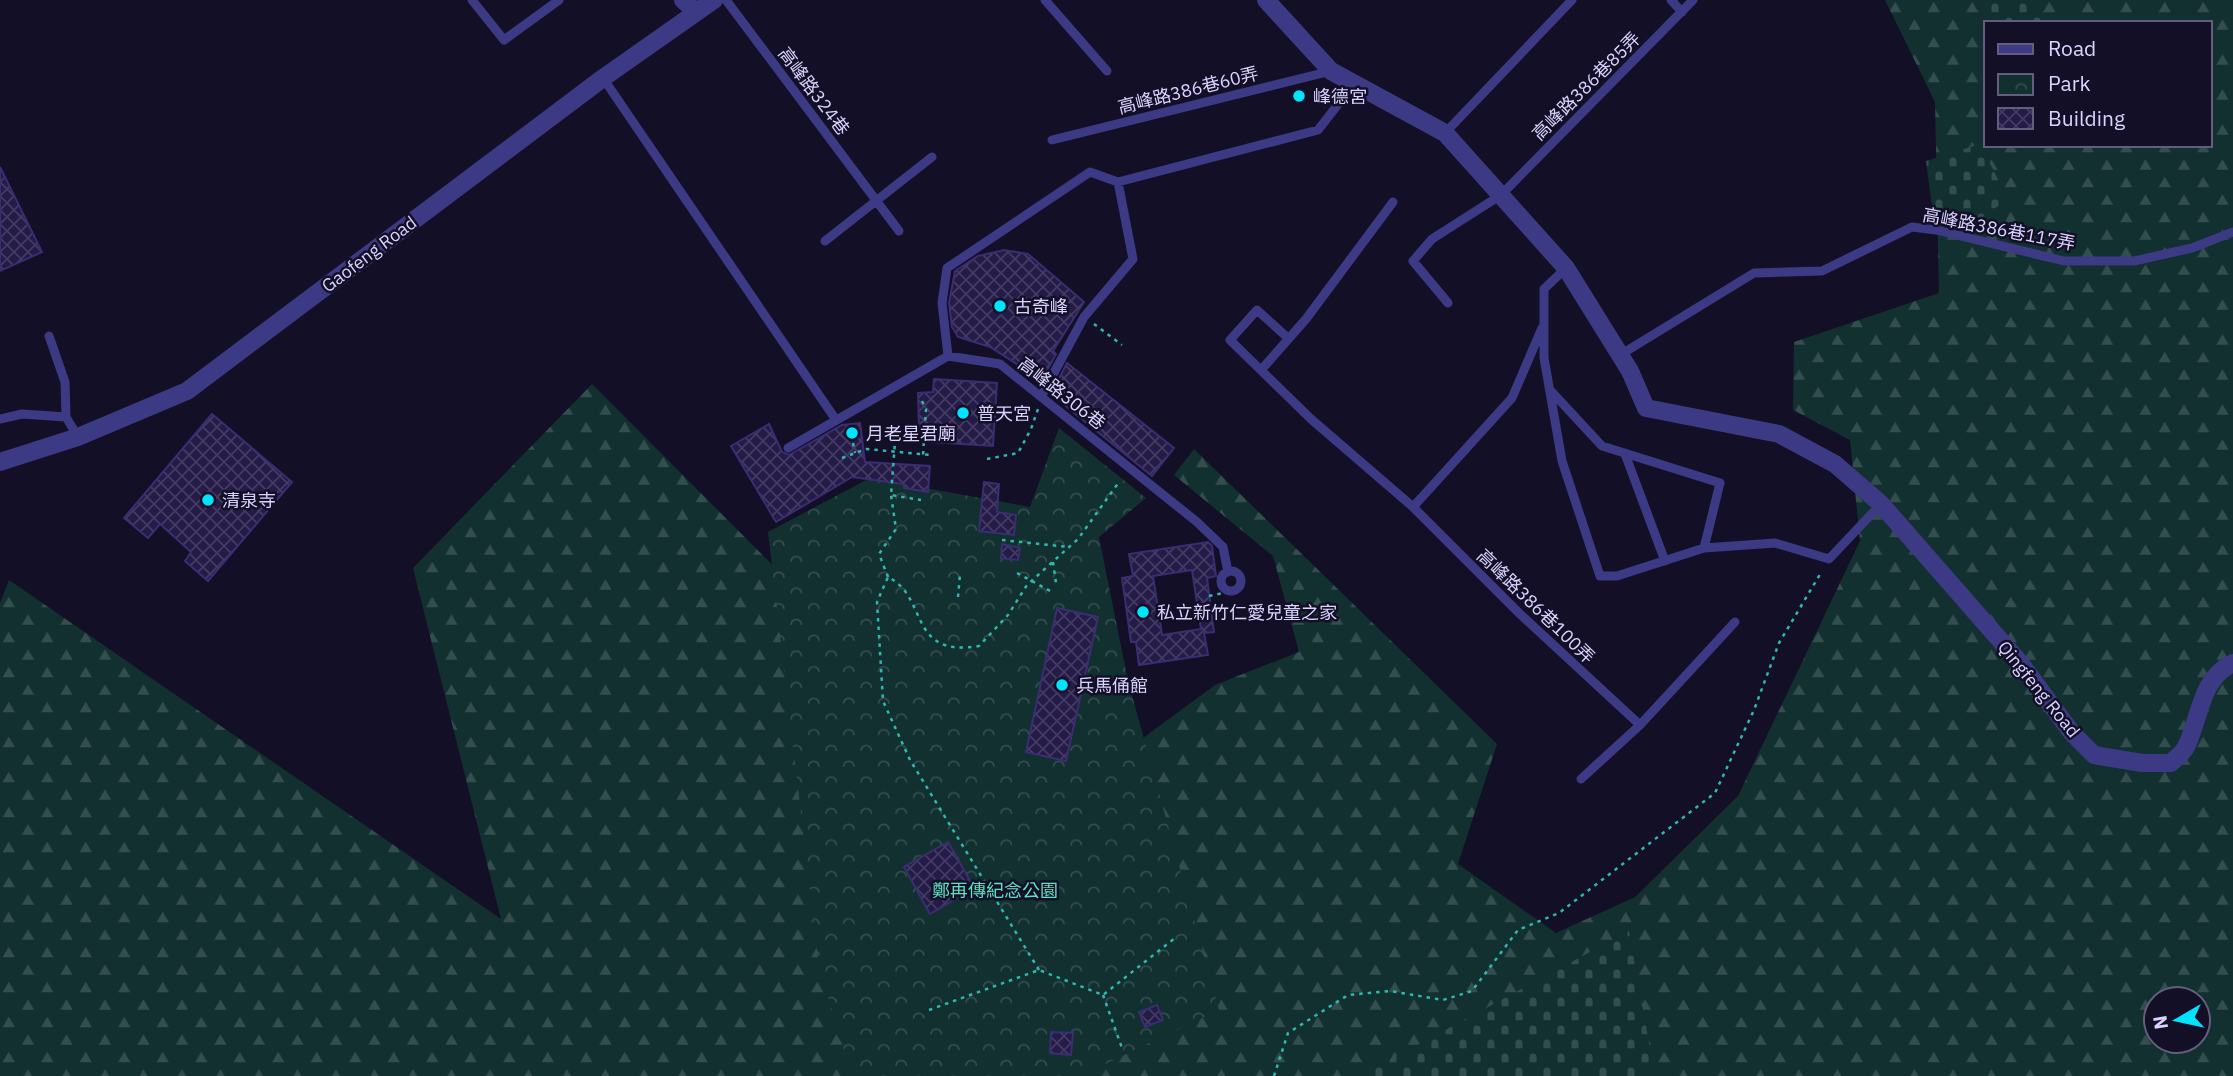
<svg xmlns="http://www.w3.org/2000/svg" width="2233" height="1076" viewBox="0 0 2233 1076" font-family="'IBM Plex Sans','Noto Sans TC',sans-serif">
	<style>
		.forest { fill: url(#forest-firs); fill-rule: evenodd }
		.cemetery { fill: url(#cemetery-stones) }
		.park { fill: url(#park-crowns) }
		.building { fill: url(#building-cross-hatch); stroke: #3b2d73; stroke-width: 2; fill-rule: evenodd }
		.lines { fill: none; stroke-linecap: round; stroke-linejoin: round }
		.path { stroke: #2fb8b0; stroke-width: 2.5; stroke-dasharray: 3.5 5; stroke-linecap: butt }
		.service { stroke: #3d3a85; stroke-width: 9 }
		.minor { stroke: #3d3a85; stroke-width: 18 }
		.poi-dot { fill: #00e5ff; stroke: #130f26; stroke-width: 2.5 }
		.labels { text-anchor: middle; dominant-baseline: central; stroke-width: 5; stroke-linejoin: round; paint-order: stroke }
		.street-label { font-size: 18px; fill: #d9d4ff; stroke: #130f26 }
		.poi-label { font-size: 18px; fill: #d9d4ff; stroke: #130f26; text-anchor: start }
		.park-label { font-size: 18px; fill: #5fe0c0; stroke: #130f26 }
	</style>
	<defs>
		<pattern id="forest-firs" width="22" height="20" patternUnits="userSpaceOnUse" patternTransform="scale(1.75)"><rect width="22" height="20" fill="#12302f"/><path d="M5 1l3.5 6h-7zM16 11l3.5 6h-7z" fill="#344d4e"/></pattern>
		<pattern id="cemetery-stones" width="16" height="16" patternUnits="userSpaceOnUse" patternTransform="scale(1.75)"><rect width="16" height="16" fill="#12302f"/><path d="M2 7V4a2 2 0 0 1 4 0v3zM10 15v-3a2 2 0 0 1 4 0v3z" fill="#344d4e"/></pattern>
		<pattern id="park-crowns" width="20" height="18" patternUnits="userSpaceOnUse" patternTransform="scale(1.75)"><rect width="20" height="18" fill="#12302f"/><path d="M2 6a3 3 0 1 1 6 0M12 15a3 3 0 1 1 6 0" fill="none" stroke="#344d4e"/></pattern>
		<pattern id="building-cross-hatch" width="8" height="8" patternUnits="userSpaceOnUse" patternTransform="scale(1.75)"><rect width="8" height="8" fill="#241b47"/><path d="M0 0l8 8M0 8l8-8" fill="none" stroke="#433b63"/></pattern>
	</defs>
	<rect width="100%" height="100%" fill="#130f26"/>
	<path class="forest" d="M1885,0H2233V1076H0V603L9,580L501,919L413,568L592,384L1029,822L1215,685L1299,652L1273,556L1174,475L1194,449L1497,744L1458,864L1556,933L1635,897L1738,796L1860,541L1850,440L1793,410L1794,342L1939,293L1935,102ZM1986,23H2210V145H1986ZM2156,999H2198V1041H2156Z"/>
	<path class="cemetery" d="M1984,0H2040L2042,23H1986Z
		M1980,144L2008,199L1957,235L1933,215L1926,161Z
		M1629,931L1651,1054L1650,1076H1360Z"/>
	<path class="park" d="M1059,428L1146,498L1099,537L1128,681L1219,1010L1080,1076H852L819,967L768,532L870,478L1030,507Z"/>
	<path class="building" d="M0,167L42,252L0,271Z
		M1004,250L1028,254L1084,302L1053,351L1056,354L1042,380L990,347L958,337L952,327L949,303L955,271L978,256Z
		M1067,363L1174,448L1152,476L1051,394Z
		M934,379L997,383L993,446L930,442L931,427H919L918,393L933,392Z
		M212,414L292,482L208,581L185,561L191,552L160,524L148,538L124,518Z
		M860,423L865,462L930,466L928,492L904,488V484L852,477L776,522L731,446L769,424L782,452L789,455L842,425Z
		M984,482L999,484L997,512L1016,515L1014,535L979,531Z
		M1208,542L1212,546L1216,576L1207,578L1214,632L1204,633L1208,655L1139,665L1136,642H1131L1122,578L1133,576L1129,554ZM1192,570L1201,629L1162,635L1153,576Z
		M1002,544L1020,548L1018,560L1001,558Z
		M1057,608L1098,617L1066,761L1026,752Z
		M948,842L974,888L930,914L904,867Z
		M1157,1005L1163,1020L1145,1027L1139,1012Z
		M1051,1032L1073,1033L1071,1055L1050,1053Z"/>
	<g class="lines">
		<path class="path" d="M1094,324L1122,345
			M922,401L926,409L923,455
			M896,429L891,495L921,500
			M853,443L855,453
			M842,458L866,449L931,455
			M987,459L1018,453L1031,429L1038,409
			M1002,540L1069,547
			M1053,562L1056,583
			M1017,573L1054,593
			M888,577L879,554L896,529L891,495
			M1209,596L1233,591
			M958,597L960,574
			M1039,970L910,760L883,701L877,602L888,577C929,597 907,658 979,646L1008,615L1027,585L1078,539L1119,482
			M1103,995L1122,1048
			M929,1010L1039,970L1103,995L1175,938
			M1274,1076L1288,1033L1348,995L1390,991L1443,1000L1472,991L1518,930L1559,913L1715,793L1754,710L1779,643L1822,571"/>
		<path class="service" d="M472,0L504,40L559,0
			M726,0L899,231
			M1045,0L1107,71
			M1671,0L1682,12
			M603,78L836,420
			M1445,133L1572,0
			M1052,140L1331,71
			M825,241L932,157
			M1566,268L1544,289V358L1562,461L1600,576H1617L1704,548L1775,543L1829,559L1881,504
			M1448,303L1413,261L1432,239L1501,195L1693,0
			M49,336L65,382L66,417L78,437
			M1288,338L1257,310L1230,340L1311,419L1413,507L1520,614L1640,725
			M1620,355L1754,273L1822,271L1912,227L1936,230L2064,261H2134L2192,248L2233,232
			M948,356L942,303L947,268L1090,172L1118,182
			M1262,369L1306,319L1393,202
			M1550,390L1602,446L1720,483L1704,548
			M1042,395L1084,317L1133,259L1118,182L1318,130L1354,84
			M0,419L22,414L66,417
			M788,448L948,356L1000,364L1197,522L1223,547L1228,572
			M1625,454L1665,561
			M1413,507L1512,398L1542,328
			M1221 581a10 10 0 1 1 20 0a10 10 0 1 1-20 0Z
			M1581,779L1640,725L1735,622"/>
		<path class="minor" d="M683,0L696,12
			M1266,0L1331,71L1445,133L1566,268L1630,371L1646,408L1779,434L1835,464L1881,504L2021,664L2072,733L2094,755L2142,763H2171C2176,758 2183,753 2186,747C2200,719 2200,678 2233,663
			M0,462L78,437L187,391L603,78L714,0"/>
	</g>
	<g class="poi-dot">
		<circle cx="1299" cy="96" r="7"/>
		<circle cx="1000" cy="306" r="7"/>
		<circle cx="963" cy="413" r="7"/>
		<circle cx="852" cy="433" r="7"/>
		<circle cx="208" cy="500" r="7"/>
		<circle cx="1143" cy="612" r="7"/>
		<circle cx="1062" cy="685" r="7"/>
	</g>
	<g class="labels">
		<g class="street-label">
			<text transform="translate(1586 86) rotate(-45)">高峰路386巷85弄</text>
			<text transform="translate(1188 90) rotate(-14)">高峰路386巷60弄</text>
			<text transform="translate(814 91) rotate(53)">高峰路324巷</text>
			<text transform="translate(1999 229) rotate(11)">高峰路386巷117弄</text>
			<text transform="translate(369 254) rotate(-37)">Gaofeng Road</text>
			<text transform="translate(1062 393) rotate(38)">高峰路306巷</text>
			<text transform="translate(1536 606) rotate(44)">高峰路386巷100弄</text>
			<text transform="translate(2039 689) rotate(51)">Qingfeng Road</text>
		</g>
		<g class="poi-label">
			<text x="1313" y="96">峰德宮</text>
			<text x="1014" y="306">古奇峰</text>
			<text x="977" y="413">普天宮</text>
			<text x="866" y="433">月老星君廟</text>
			<text x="222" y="500">清泉寺</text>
			<text x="1157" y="612">私立新竹仁愛兒童之家</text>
			<text x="1076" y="685">兵馬俑館</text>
		</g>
		<g class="park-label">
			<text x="995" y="890">鄭再傳紀念公園</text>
		</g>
	</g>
	<rect x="1984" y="21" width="228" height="126" fill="#130f26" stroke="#625e7d" stroke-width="2"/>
	<rect x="1998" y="44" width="35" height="10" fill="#3d3a85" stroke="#625e7d" stroke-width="2"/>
	<text x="2048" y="56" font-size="21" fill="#d9d4ff">Road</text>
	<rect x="1998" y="74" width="35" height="21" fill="url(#park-crowns)" stroke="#625e7d" stroke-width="2"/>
	<text x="2048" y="91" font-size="21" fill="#d9d4ff">Park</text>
	<rect x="1998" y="108" width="35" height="21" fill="url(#building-cross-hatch)" stroke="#625e7d" stroke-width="2"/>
	<text x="2048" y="126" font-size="21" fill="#d9d4ff">Building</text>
	<g transform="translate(2177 1020) rotate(261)"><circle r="33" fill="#130f26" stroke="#625e7d" stroke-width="2"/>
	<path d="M0-5L12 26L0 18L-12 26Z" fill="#00e5ff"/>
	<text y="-10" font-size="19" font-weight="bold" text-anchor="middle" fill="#d9d4ff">N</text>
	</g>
</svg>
